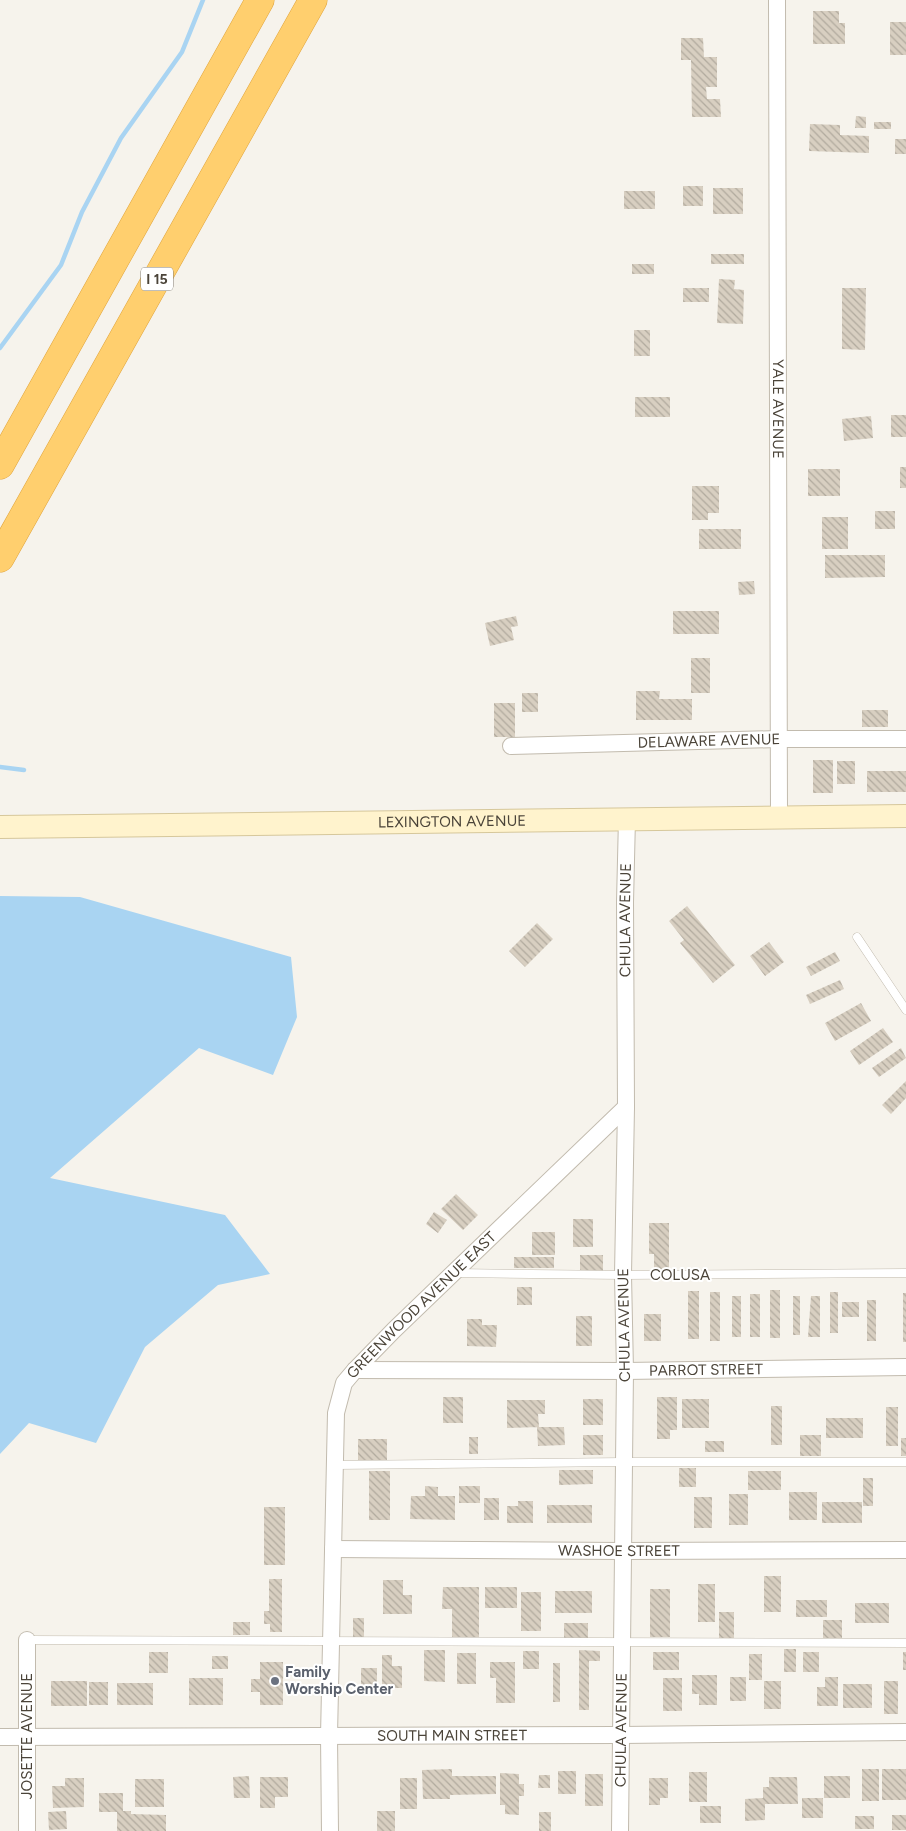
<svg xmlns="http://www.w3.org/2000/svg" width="906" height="1831" viewBox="0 0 906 1831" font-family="Figtree,sans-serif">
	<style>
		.water { fill: #a9d4f2 }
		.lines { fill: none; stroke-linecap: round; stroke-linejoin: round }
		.stream { stroke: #a9d4f2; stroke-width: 4.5 }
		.building { fill: url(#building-back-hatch) }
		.lane-casing { stroke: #c2bbae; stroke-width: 9 }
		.street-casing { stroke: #c2bbae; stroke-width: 18 }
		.secondary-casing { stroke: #d6c79b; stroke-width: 24 }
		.highway-casing { stroke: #e0a43c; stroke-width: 29 }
		.lane { stroke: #fff; stroke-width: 8 }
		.street { stroke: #fff; stroke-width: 16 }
		.secondary { stroke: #fff3cd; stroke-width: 22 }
		.highway { stroke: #ffcf6e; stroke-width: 28 }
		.worship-dot { fill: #6b7280; stroke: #fff; stroke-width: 2 }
		.labels { text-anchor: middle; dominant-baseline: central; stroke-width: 4; stroke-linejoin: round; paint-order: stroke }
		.shield { fill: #fff; stroke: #817c74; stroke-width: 1 }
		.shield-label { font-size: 14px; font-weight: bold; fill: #4b4439 }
		.street-label { font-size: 15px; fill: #4b4439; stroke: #fff }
		.worship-label { font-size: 15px; font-weight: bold; fill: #5b616d; stroke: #fff; text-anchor: start }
	</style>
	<defs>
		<pattern id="building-back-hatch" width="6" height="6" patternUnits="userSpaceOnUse" patternTransform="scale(1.25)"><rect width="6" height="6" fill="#d8cfc1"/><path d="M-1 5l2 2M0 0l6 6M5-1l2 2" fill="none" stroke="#b1aa9e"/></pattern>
	</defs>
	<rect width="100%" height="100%" fill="#f6f3ec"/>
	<path class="water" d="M0,896L80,897L291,957L297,1017L273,1075L199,1048L50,1178L225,1215L270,1274L218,1285L145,1347L96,1443L29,1423L0,1454Z"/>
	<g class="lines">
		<path class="stream" d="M0,348L61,265L82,212L121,138L182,52L203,0
			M0,767L24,770"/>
	</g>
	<path class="building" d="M813,11H839V23H845V44H813Z
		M890,22H906V55H890Z
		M681,38H703L704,57H717V87H706L707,99H720L721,117H692L691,60H681Z
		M856,116L866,117V128H855Z
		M874,122H891V129H874Z
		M810,124L840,125V135L869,136V153L809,151Z
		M895,139H906V154H895Z
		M683,186H703V206H683Z
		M713,188H743V214H713Z
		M624,191H655V209H624Z
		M711,254H744V264H711Z
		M632,264H654V274H632Z
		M719,279L735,280L734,289L744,290L743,324L717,323Z
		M683,288H709V302H683Z
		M842,288H866L865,350L842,349Z
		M634,330H650V356H634Z
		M635,397H670V417H635Z
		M891,415H906V437H891Z
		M871,416L873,438L844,441L842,419Z
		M900,467H906V488H900Z
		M808,469H840V496H808Z
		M692,486H719V513H708V520H692Z
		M875,511H895V529H875Z
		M822,517H848V549H822Z
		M699,529H741V549H699Z
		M825,555H885V577L825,578Z
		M754,581L755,594L739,595L738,582Z
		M673,611H719V634H673Z
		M516,616L518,626L511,627L514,640L490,646L485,623Z
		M691,658H710V693H691Z
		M636,691H660L659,699H692V720H636Z
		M522,693H538V712H522Z
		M494,703H515V737H494Z
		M862,710H888V727H862Z
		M813,760H833V793H813Z
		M837,761H855V784H837Z
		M867,771H906V792H867Z
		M687,906L735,965L713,983L680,943L684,940L669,921Z
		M537,923L553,939L525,967L509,951Z
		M769,942L784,962L765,976L750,956Z
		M835,952L840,961L811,976L806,967Z
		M840,980L844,989L810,1004L806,995Z
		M861,1003L871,1021L835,1041L825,1023Z
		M883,1028L893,1042L859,1065L850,1051Z
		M901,1048L906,1058L879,1077L872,1068Z
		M906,1081V1098L891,1114L882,1105Z
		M456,1194L478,1215L463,1230L441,1209Z
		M434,1212L447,1220L438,1233L426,1224Z
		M573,1219H593V1247H573Z
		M649,1223H669V1271H654V1254H649Z
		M532,1232H555V1255H532Z
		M580,1255H603V1274H580Z
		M514,1257H554V1268H514Z
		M517,1287H532V1305H517Z
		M770,1290H780V1338H770Z
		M688,1291H699V1339H688Z
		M710,1292H720V1341H710Z
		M830,1292H838V1333H830Z
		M903,1293H906V1342H903Z
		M750,1294H760V1337H750Z
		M732,1296H741V1337H732Z
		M793,1296H800V1335H793Z
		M811,1296H820V1337H808Z
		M867,1300H876V1341H867Z
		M842,1302H859V1317H842Z
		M644,1314H661V1341H644Z
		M576,1316H592V1346H576Z
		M467,1319H482V1325H497L496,1347L467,1346Z
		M443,1397H463V1423H443Z
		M657,1397H677V1430H670V1439H657Z
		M583,1399H603V1425H583Z
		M682,1399H709V1428H682Z
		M507,1400H545V1414H538L539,1427L507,1428Z
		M771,1406H782V1445H771Z
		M886,1407H898V1446H886Z
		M826,1418H863V1438H826Z
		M537,1427H564L565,1445L538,1446Z
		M583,1435H603V1455H583Z
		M800,1435H821V1456H800Z
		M469,1437H478V1454H469Z
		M901,1438H906V1456H901Z
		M358,1439H387V1460H358Z
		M705,1441H724V1452H705Z
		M679,1468H696V1487H679Z
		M559,1470H593V1484L559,1485Z
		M369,1471H390V1520H369Z
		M748,1471H781V1490H748Z
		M863,1478H873V1506H863Z
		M425,1486L438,1487V1496H455V1520L410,1519L411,1496H425Z
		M459,1486H480V1503H459Z
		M789,1492H817V1520H789Z
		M729,1494H748V1525H729Z
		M694,1497H712V1528H694Z
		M484,1498H499V1520H484Z
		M518,1501H533V1523H507V1506H518Z
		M822,1502H862V1523H822Z
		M547,1505H592V1523H547Z
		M264,1507H285V1565H264Z
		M764,1576H781V1612H764Z
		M269,1579H282V1632H270V1624H264V1611H269Z
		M383,1580H403V1595H412V1614H383Z
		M698,1584H715V1622H698Z
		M443,1587H479V1640H452V1609H442Z
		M485,1587H517V1608H485Z
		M650,1589H670V1637H650Z
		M555,1591H592V1613H555Z
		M521,1592H541V1631H521Z
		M796,1600H827V1617H796Z
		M855,1603H889V1623H855Z
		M719,1612H734V1640H719Z
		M353,1618H364V1637H353Z
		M823,1620H842V1638H823Z
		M233,1622H250V1635H233Z
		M564,1623H588V1642H564Z
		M784,1649H796V1672H784Z
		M424,1650H445V1682L424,1681Z
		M579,1650L600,1651V1661H589V1710H579Z
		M523,1651H539V1669H523Z
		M149,1652H168V1673H149Z
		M653,1652H679V1670H653Z
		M803,1652H819V1672H803Z
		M903,1652H906V1670H903Z
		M457,1653H476V1684H457Z
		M749,1654H762V1680H749Z
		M382,1655H392V1666H402V1688H382Z
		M212,1656H228V1669H212Z
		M260,1662H283V1705H260V1692H251V1679H260Z
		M490,1662H515V1703H496V1678H490Z
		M553,1663H560V1702H553Z
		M361,1668H377V1692H361Z
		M692,1675H717V1705H699V1694H692Z
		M730,1677H746V1701H730Z
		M825,1677H838V1706H817V1687H825Z
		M189,1678H223V1705H189Z
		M663,1678H682V1711H663Z
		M51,1681H87V1706H51Z
		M764,1681H781V1709H764Z
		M884,1681H898V1714H884Z
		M89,1682H108V1705H89Z
		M117,1683H153V1705H117Z
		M843,1684H872V1708H843Z
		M452,1769V1776H496V1794L450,1795V1799H423L422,1770Z
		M862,1769H879V1801H862Z
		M882,1769H906V1800H882Z
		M558,1771H576V1794H558Z
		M689,1772H707V1802H689Z
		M500,1773L519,1774V1784H524V1796H519V1815L505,1814V1805H500Z
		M585,1774H603V1806H585Z
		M539,1775H550V1788H538Z
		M249,1776L250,1798H234L233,1777Z
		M824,1776H850V1798H824Z
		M260,1777H288V1797H275V1808H260Z
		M769,1777H797L798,1804H765V1820L745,1821V1799L763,1798V1787H769Z
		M65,1778H84V1807L53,1808L52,1786H65Z
		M400,1778H417V1809H400Z
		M649,1778H668V1798H660V1805H649Z
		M135,1779H164V1807H135Z
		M99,1793H123V1811H131V1814L166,1815V1831H117V1812H99Z
		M802,1798H823V1818H802Z
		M700,1806H721V1823H700Z
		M66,1811L67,1829L49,1830L48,1812Z
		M377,1811H395V1831H377Z
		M539,1812H551V1831H539Z
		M892,1815H906V1830H892Z
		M855,1816H874V1829H855Z"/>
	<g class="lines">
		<defs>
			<path id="lane" d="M857,937L906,1010
				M455,1273L623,1275L906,1273
				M335,1465L623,1462H906
				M27,1640L906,1643"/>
			<g id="street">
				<path id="s1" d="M777,0L779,818"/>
				<path id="s2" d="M511,746L777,739H906"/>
				<path id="s3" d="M355,1370L625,1371L906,1367"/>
				<path id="s4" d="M333,1549L622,1551L906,1550"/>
				<path id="s5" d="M0,1737L621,1735L906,1732"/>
				<path d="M27,1831V1640"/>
				<path id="s6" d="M330,1831L329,1736L336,1413L344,1383L355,1370L394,1330L626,1107"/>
				<path id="s7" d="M620,1831L625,1371L623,1275L626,1107L625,902L627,818"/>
			</g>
			<g id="secondary">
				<path id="s8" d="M0,827L906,816"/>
			</g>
			<path id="highway" d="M0,465L260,0
				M0,558L313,0"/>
		</defs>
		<use href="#lane" class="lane-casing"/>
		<use href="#street" class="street-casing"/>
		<use href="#secondary" class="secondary-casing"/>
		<use href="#highway" class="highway-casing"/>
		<use href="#lane" class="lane"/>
		<use href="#street" class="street"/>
		<use href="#secondary" class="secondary"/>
		<use href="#highway" class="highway"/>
	</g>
	<circle class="worship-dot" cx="275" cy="1681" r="5"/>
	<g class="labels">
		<rect class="shield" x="141" y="267.5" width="32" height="23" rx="4"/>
		<g class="shield-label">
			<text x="157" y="279">I 15</text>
		</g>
		<g class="street-label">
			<text stroke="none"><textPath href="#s1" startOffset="409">YALE AVENUE</textPath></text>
			<text stroke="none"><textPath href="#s2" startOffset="198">DELAWARE AVENUE</textPath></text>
			<text stroke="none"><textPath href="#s8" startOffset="452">LEXINGTON AVENUE</textPath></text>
			<text stroke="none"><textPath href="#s7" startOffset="911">CHULA AVENUE</textPath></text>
			<text x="680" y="1275">COLUSA</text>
			<text stroke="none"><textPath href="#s6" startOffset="559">GREENWOOD AVENUE EAST</textPath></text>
			<text transform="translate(624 1325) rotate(-91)">CHULA AVENUE</text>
			<text stroke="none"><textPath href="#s3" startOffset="351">PARROT STREET</textPath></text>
			<text stroke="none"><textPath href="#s4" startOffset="286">WASHOE STREET</textPath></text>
			<text stroke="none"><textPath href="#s7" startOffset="101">CHULA AVENUE</textPath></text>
			<text transform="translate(27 1736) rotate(-90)">JOSETTE AVENUE</text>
			<text stroke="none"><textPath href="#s5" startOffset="452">SOUTH MAIN STREET</textPath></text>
		</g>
		<g class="worship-label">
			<text x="285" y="1672">Family<tspan x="285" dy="17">Worship Center</tspan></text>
		</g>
	</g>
</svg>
